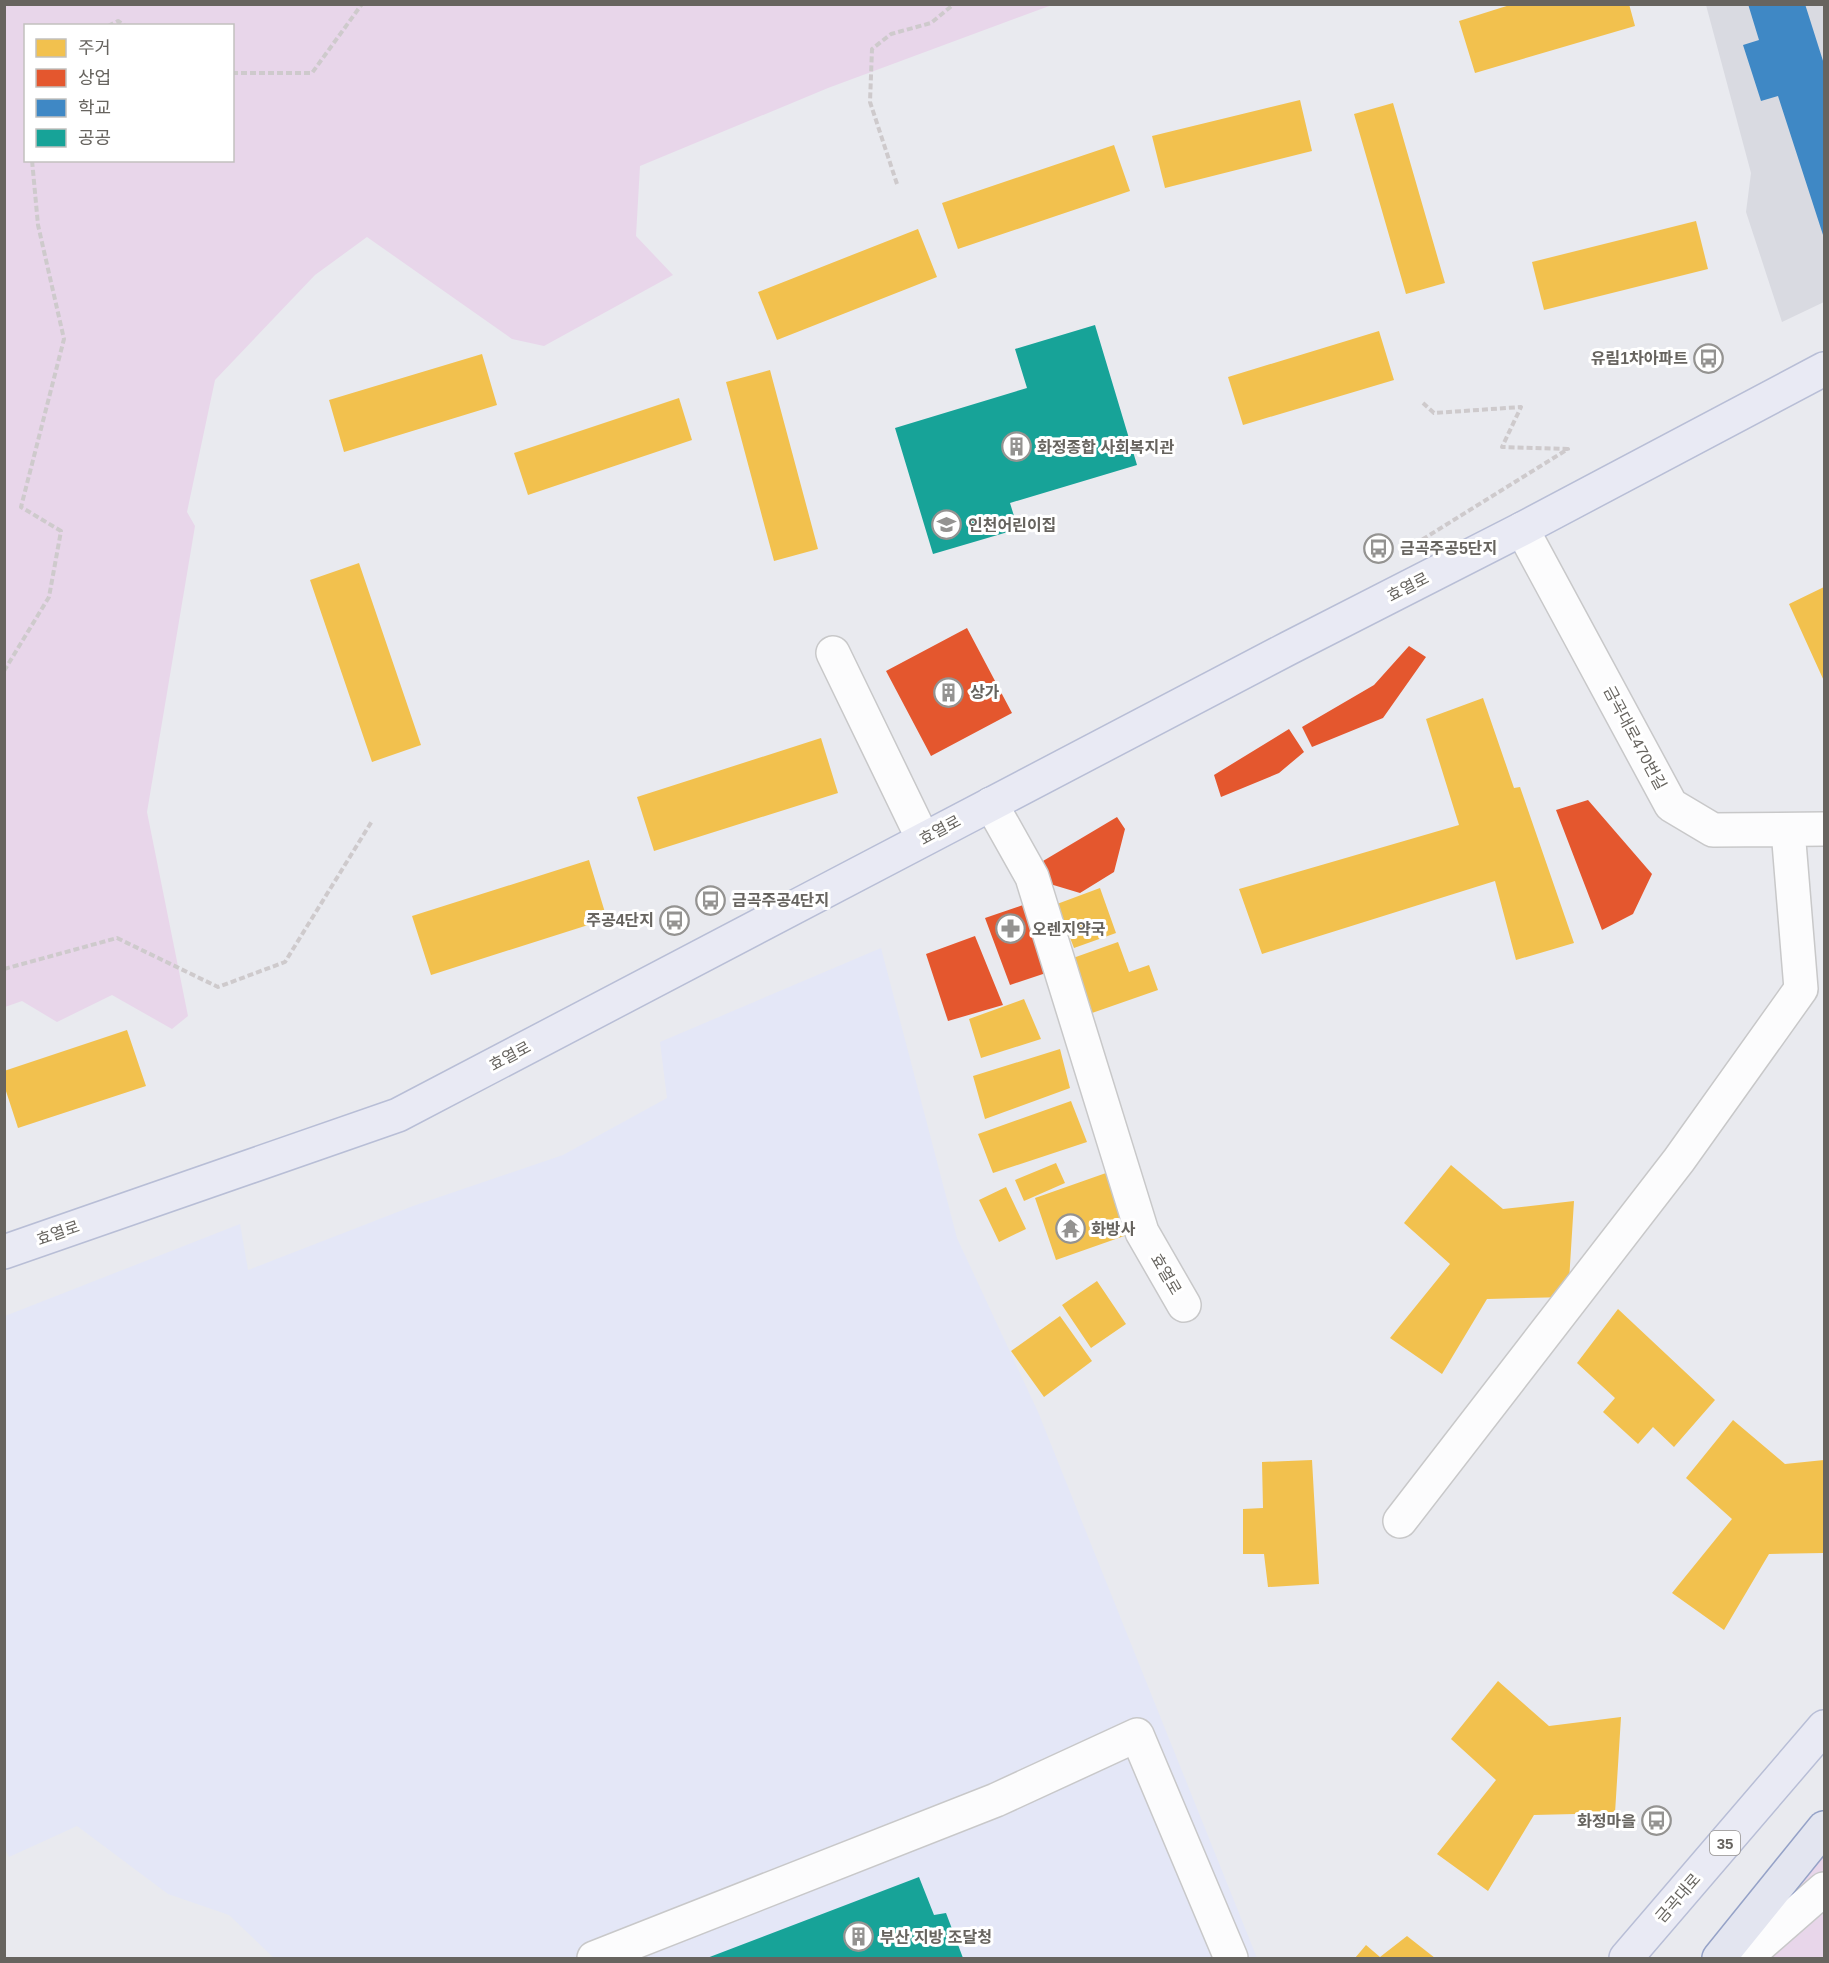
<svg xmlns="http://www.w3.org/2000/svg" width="1829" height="1963" viewBox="0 0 1829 1963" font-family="Helvetica,'Noto Sans KR',sans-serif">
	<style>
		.commercial { fill: #e4e7f7 }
		.education { fill: #d9dae1 }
		.green { fill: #e8d6ea; fill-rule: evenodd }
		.homes { fill: #f2c14e }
		.shops { fill: #e4572e }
		.schools { fill: #3f88c5 }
		.public { fill: #17a398 }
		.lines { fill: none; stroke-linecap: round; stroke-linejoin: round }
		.minor-casing { stroke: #c8c8c9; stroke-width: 36 }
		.major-casing { stroke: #b8bed6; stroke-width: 36 }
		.highway-casing { stroke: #95a2c7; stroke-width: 36 }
		.path { stroke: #cecacc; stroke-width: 4; stroke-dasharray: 6 3; stroke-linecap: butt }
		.minor { stroke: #fcfcfd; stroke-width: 33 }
		.major { stroke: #e9eaf4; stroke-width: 33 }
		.highway { stroke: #e3e5f0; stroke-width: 33 }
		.labels { text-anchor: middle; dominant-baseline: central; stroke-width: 6; stroke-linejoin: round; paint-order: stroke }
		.shield { fill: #fff; stroke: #95928f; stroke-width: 1.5 }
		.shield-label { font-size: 15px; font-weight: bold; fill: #67645f }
		.poi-label { font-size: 16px; font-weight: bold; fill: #67645f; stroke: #fff; text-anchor: start }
		.street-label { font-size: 16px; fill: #67645f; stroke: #fff }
	</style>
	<rect width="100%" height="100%" fill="#e9eaef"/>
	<path class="commercial" d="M881,948L957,1238L1038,1412L1257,1958H274L229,1915L168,1894L77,1826L9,1857L5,1849V1316L240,1224L248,1270L413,1206L563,1155L667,1098L660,1042Z"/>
	<path class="education" d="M1706,5H1824V302L1782,322L1746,212L1751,173Z"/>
	<path class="green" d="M4,5L5,4L1052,5L828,88L640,166L636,236L673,275L544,346L512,339L367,237L315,275L215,380L187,512L195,526L147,812L188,1016L172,1029L112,995L57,1022L22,1001L5,1007ZM26,26H232V160H26Z
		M1824,1819V1958H1703Z"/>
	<path class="homes" d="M1513,4H1629L1635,26L1475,73L1459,21Z
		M1300,100L1312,151L1165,188L1152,136Z
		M1393,103L1445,283L1406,294L1354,114Z
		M1114,145L1130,191L958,249L942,203Z
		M1696,221L1708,269L1544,310L1532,262Z
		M918,229L937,277L777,340L758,292Z
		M1379,331L1394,380L1243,425L1228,377Z
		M482,354L497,405L344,452L329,400Z
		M770,370L818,549L774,561L726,382Z
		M679,398L692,440L528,495L514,453Z
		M359,563L421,745L372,762L310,580Z
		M1824,587V681L1789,604Z
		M1483,698L1514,788L1520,787L1574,943L1516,960L1495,881L1262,954L1239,889L1459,825L1426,719Z
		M821,738L838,793L654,851L637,797Z
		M589,860L607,919L431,975L412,916Z
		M1100,888L1116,933L1074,948L1057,904Z
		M1118,942L1129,972L1149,965L1158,990L1092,1013L1073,958Z
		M1024,999L1041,1039L981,1058L969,1019Z
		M127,1030L146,1086L18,1128L4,1085V1071Z
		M1060,1049L1070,1088L985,1119L973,1076Z
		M1071,1101L1087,1142L993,1173L978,1134Z
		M1056,1163L1065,1183L1024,1201L1015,1180Z
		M1451,1165L1503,1209L1574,1201L1568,1297L1487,1299L1442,1374L1390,1338L1450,1264L1404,1223Z
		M1106,1173L1127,1235L1056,1260L1035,1198Z
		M1006,1187L1026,1229L999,1242L979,1200Z
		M1097,1281L1126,1324L1091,1348L1062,1305Z
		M1618,1309L1715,1400L1674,1447L1653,1427L1638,1444L1603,1412L1615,1398L1577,1363Z
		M1060,1316L1092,1361L1044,1397L1011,1351Z
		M1733,1420L1785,1464L1824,1460V1553L1769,1554L1724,1630L1672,1593L1732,1519L1686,1478Z
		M1312,1460L1319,1584L1268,1587L1264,1554H1243V1509L1263,1508L1262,1462Z
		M1498,1681L1549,1726L1621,1717L1615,1813L1534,1815L1488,1891L1437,1854L1496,1780L1451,1739Z
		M1407,1936L1435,1958H1355L1366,1945L1380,1957Z"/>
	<path class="shops" d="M967,628L1012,713L931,756L886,671Z
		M1409,646L1426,657L1383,718L1312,747L1302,727L1374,685Z
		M1289,729L1304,752L1279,773L1221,797L1214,775Z
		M1588,800L1652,874L1633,914L1602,930L1556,810Z
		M1117,817L1125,829L1114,872L1080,893L1050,884L1043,861Z
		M1023,905L1046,973L1010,985L985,918Z
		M975,936L1003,1005L948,1021L926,954Z"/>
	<path class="schools" d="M1748,4H1805L1824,64V238L1778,96L1761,101L1743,45L1759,40Z"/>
	<path class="public" d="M1095,325L1137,465L1010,503L1018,529L933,554L895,428L1027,388L1015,349Z
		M919,1877L934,1915L946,1913L963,1958H707Z"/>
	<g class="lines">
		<defs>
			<path id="minor" d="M1522,529L1671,805L1713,830L1824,829
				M833,653L923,839
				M991,804L1032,877L1142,1232L1184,1305
				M1400,1521L1679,1160L1801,989L1788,830
				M594,1958L996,1800L1137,1735L1231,1958
				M1745,1958L1824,1889"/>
			<path id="major" d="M4,1252L398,1115L1289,648L1522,529L1824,369
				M1626,1958L1824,1727"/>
			<path id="highway" d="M1719,1958L1824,1828"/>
		</defs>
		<use href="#minor" class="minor-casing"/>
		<use href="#major" class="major-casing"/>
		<use href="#highway" class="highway-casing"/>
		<path class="path" d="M108,26L118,21L125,26
			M232,73H312L362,4
			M897,184L870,102L872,49L891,34L931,23L954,4
			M1407,549L1568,449L1502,447L1521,407L1434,413L1423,403
			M4,671L49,597L61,531L21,507L64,339L38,225L32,160
			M4,969L117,938L218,987L285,962L372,821"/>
		<use href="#minor" class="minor"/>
		<use href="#major" class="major"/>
		<use href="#highway" class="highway"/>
	</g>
	<defs>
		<symbol id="bus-ring" viewBox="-11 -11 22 22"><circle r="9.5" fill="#fff" stroke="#949391" stroke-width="1.5"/><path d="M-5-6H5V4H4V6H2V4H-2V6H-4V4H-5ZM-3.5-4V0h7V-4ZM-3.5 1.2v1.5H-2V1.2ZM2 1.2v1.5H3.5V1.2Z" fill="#949391"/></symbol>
		<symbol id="building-ring" viewBox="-11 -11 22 22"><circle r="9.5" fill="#fff" stroke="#949391" stroke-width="1.5"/><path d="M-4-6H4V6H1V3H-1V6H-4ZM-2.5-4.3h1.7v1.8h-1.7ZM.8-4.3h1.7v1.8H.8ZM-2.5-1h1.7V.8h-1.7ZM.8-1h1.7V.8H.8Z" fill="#949391"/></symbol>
		<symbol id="school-ring" viewBox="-11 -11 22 22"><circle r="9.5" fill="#fff" stroke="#949391" stroke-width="1.5"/><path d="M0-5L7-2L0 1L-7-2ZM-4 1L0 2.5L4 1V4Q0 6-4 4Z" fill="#949391"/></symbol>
		<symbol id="pharmacy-ring" viewBox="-11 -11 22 22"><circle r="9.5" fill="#fff" stroke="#949391" stroke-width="1.5"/><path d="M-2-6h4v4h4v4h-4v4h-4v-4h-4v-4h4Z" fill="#949391"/></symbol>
		<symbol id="temple-ring" viewBox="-11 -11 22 22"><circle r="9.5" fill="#fff" stroke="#949391" stroke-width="1.5"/><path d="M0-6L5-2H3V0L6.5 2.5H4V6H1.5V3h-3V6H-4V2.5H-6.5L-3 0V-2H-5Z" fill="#949391"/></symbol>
	</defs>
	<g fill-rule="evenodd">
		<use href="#bus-ring" x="1692" y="342" width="33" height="33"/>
		<use href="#building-ring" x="1000" y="430" width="33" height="33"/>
		<use href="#school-ring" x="930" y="508" width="33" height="33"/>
		<use href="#bus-ring" x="1362" y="532" width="33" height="33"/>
		<use href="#building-ring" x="932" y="676" width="33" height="33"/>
		<use href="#bus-ring" x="694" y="884" width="33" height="33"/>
		<use href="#bus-ring" x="658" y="904" width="33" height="33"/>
		<use href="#pharmacy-ring" x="994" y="912" width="33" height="33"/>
		<use href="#temple-ring" x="1054" y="1212" width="33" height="33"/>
		<use href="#bus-ring" x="1640" y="1804" width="33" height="33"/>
		<use href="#building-ring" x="842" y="1920" width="33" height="33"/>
	</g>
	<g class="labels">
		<rect class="shield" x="1710" y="1831" width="30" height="24" rx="4.5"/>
		<g class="shield-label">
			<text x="1725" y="1843">35</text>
		</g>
		<g class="poi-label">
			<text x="1688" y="358" text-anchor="end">유림1차아파트</text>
			<text x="1037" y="447">화정종합 사회복지관</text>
			<text x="968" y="525">인천어린이집</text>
			<text x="1400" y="548">금곡주공5단지</text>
			<text x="970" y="692">상가</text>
			<text x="732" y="900">금곡주공4단지</text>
			<text x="654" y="920" text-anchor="end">주공4단지</text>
			<text x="1032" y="929">오렌지약국</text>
			<text x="1091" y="1229">화방사</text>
			<text x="1636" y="1821" text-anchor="end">화정마을</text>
			<text x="880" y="1937">부산 지방 조달청</text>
		</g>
		<g class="street-label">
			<text transform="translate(1408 587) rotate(-27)">효열로</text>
			<text transform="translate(1635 738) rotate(62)">금곡대로470번길</text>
			<text transform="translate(940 830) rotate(-28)">효열로</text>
			<text transform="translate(510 1056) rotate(-28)">효열로</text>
			<text transform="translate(58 1233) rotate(-19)">효열로</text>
			<text transform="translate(1166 1274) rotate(60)">효열로</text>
			<text transform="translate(1678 1898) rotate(-49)">금곡대로</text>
		</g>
	</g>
	<rect width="1829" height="1963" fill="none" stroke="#67645f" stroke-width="12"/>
	<rect x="24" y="24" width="210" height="138" fill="#ffffff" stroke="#c2c1bf" stroke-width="1.5"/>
	<rect x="36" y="39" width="30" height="18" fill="#f2c14e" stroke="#c2c1bf" stroke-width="1.5"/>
	<text x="78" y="54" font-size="18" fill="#67645f">주거</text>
	<rect x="36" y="69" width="30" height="18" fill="#e4572e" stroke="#c2c1bf" stroke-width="1.5"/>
	<text x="78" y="84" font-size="18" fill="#67645f">상업</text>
	<rect x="36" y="99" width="30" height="18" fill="#3f88c5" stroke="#c2c1bf" stroke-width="1.5"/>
	<text x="78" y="114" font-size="18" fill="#67645f">학교</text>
	<rect x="36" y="129" width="30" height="18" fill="#17a398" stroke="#c2c1bf" stroke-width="1.5"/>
	<text x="78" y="144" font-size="18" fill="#67645f">공공</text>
</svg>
